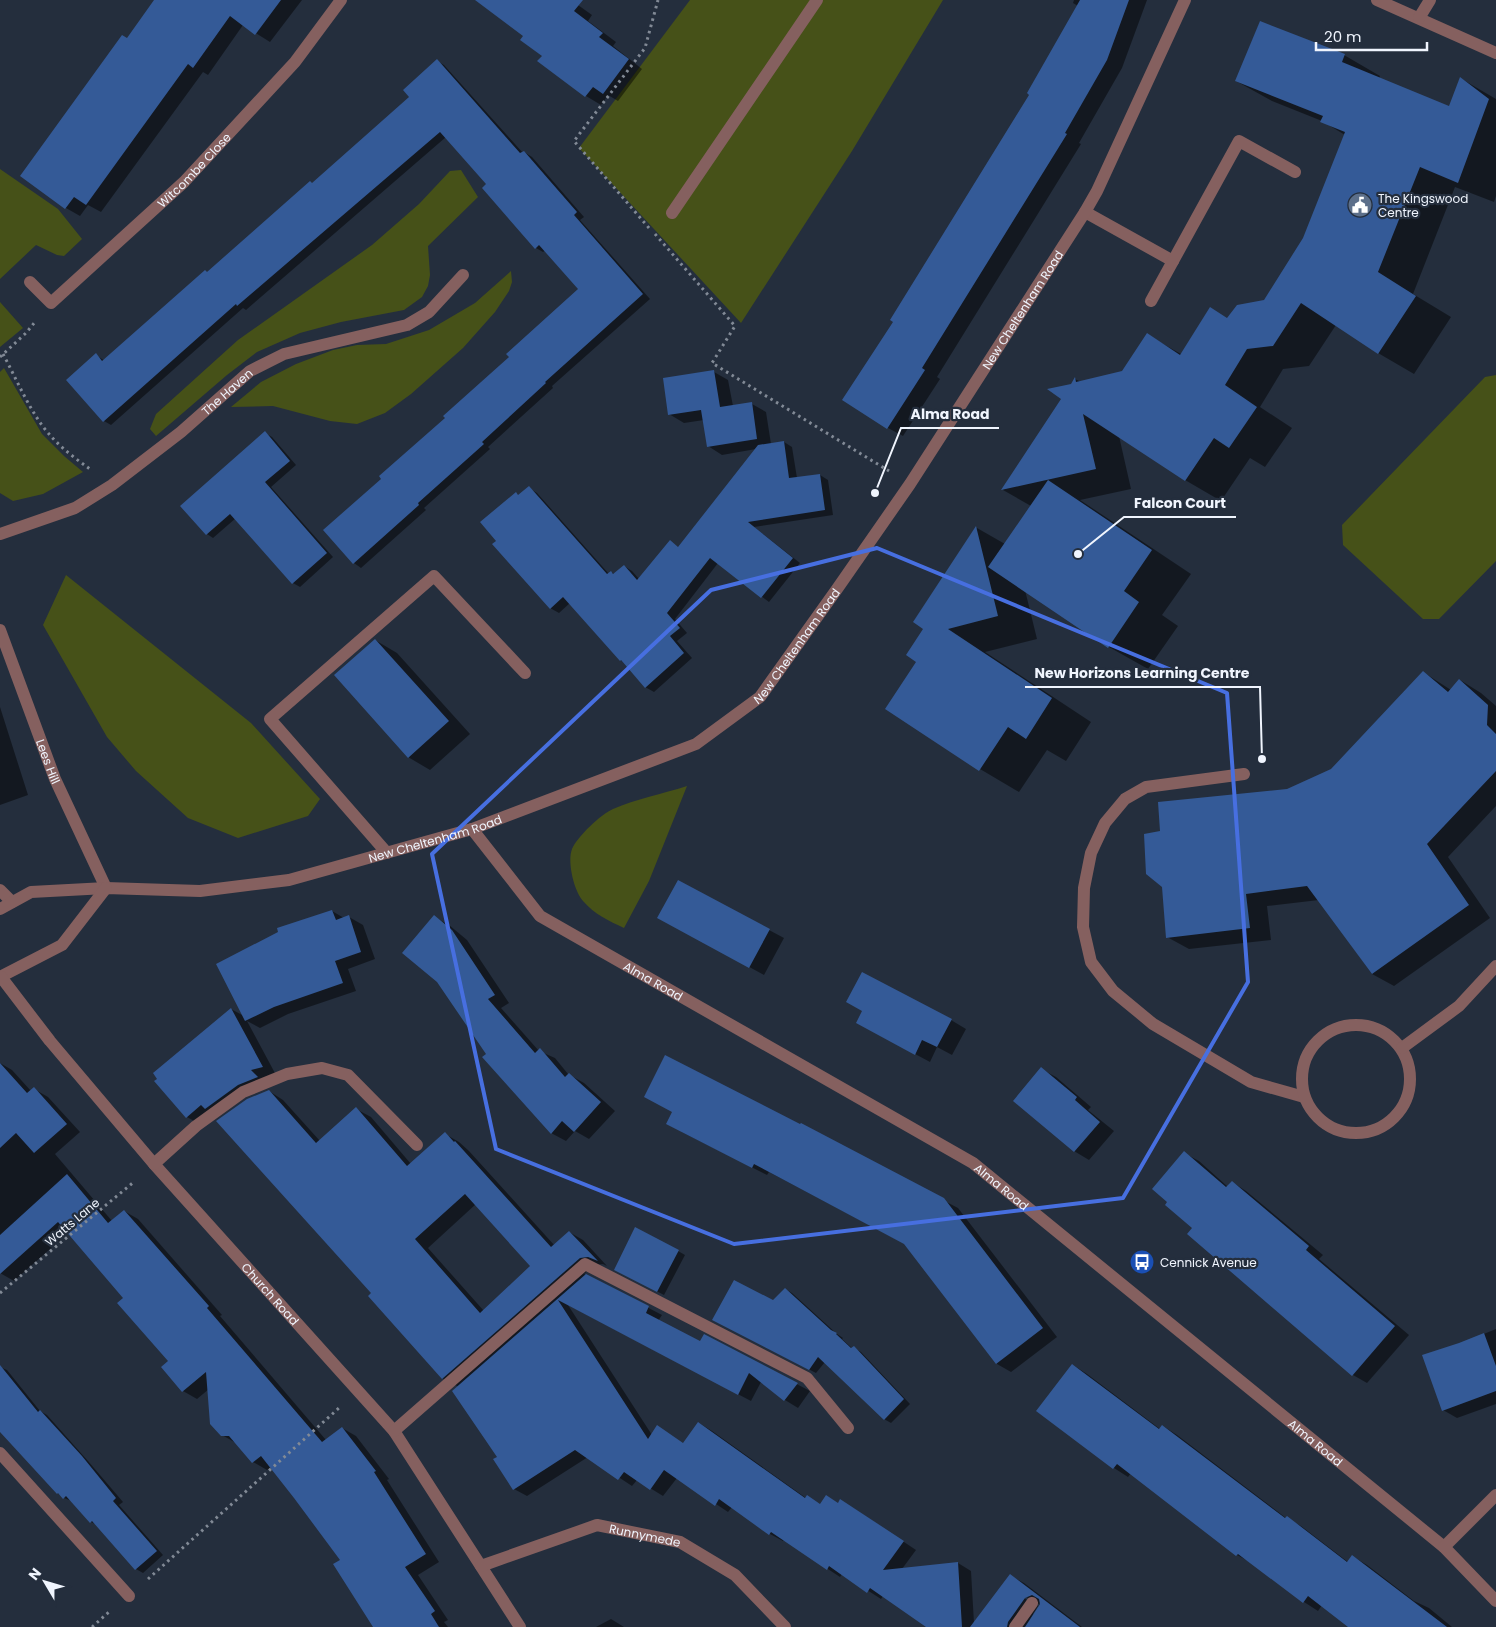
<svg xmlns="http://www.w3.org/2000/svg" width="1496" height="1627" viewBox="0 0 1496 1627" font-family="Poppins,sans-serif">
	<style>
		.green { fill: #465118 }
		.shadow { fill: #0007; fill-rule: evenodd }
		.building { fill: #345a97; fill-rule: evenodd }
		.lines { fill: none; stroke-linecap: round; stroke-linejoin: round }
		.path { stroke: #828a96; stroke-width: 3; stroke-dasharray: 2.5 4; stroke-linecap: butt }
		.minor { stroke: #85605f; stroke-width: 12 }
		.marked { fill: none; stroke: #476fe0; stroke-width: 4; stroke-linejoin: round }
		.labels { text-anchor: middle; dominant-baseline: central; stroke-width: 4.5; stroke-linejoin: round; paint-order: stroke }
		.street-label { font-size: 12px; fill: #f0f5fe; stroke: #242e3d }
		.poi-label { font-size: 12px; fill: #f0f5fe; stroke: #242e3d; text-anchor: start }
		.leader { fill: none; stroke: #f0f5fe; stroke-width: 2 }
		.callout-dot { fill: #f0f5fe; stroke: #242e3d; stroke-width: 2 }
		.callout-label { font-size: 14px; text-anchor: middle; font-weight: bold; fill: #f0f5fe; stroke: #242e3d; stroke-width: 4.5; stroke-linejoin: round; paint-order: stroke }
	</style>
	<rect width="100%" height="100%" fill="#242e3d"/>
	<path class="green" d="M690,0H943L852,151L741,323L579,148Z
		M0,169L58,209L82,239L64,256L57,255L36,245L0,279Z
		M461,170L478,197L428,246L430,275L428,286L422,297L404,310L341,322L300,333L257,352L227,375L156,436L150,429L156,414L238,340L372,245L419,204L450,171Z
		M511,271L512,282L509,291L495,312L463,348L411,394L385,413L357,424L330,421L273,406L231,407L261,382L296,364L333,350L357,345L386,344L429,330L475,303Z
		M0,302L23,328L0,347Z
		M4,368L42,434L64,456L83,472L43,494L13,501L0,493V372Z
		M1496,375V561L1439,619H1423L1343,545L1342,525L1485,377Z
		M66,575L251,723L320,799L308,816L238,838L188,818L136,771L107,737L43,625Z
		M687,786L649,881L624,928C609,921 594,914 583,901C574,891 567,862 572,849C577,837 601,814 613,809C636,799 662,794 687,786Z"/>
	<path class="shadow" d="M156,0H302L270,42L243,25L208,75L203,72L101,212L88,205L80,216L66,208L22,176L128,40Z
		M487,0H571L592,15L588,21L616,42L613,46L642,69L618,101L608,95L601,105L586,96L539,61L543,55L525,35Z
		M1074,0H1147L1122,68L1079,143L1081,144L937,377L940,379L903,436L888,428L895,321L1031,94L1078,6L1073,3Z
		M1260,22L1344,55L1380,76L1379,79L1450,107L1460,78L1496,99V196L1494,202L1455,187L1413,294L1451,317L1414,374L1378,353L1336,325L1309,366L1283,369L1260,407L1292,428L1265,467L1250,458L1221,501L1185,480L1119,436L1131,489L1080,500L1191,574L1162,615L1178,626L1148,669L1109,647L1025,590L1037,639L985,652L1091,722L1066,761L1047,750L1019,792L980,769L918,661L925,629L914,621L977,528L1005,544L1031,506L1003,490L1075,379L1081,382L1123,372L1147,335L1181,354L1228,319L1264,301L1304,239L1345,135L1322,121L1272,101L1236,81Z
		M437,61L444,65L523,153L524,152L532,157L584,217L580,220L650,299L552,386L553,388L488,447L490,449L424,508L426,510L361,568L354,563L383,479L580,289L546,250L543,252L536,248L488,184L446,137L246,310L243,308L111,425L104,421L96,355L105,361L313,184L411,97Z
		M714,372L728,380L733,406L752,404L766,412L771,444L784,442L792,447L797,478L820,475L828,480L833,515L754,527L800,563L769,602L718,563L675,619L687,633L677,641L692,658L654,692L645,687L570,603L559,613L550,608L498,541L516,494L519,496L529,488L537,493L609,574L611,572L614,574L624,566L632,571L639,579L670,542L679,548L756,449L722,455L708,446L704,420L684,423L669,414Z
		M265,433L272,437L296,465L271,487L333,557L300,587L293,583L236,518L213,538L207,534Z
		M375,640L397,653L470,734L430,770L408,757Z
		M1423,672L1451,690L1460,680L1481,693L1496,706V806L1448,857L1490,918L1394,986L1372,974L1319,900L1267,906L1271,940L1189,949L1167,937L1162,832L1287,791L1332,770Z
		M0,707L28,795L0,805Z
		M332,911L344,918L349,917L363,925L375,959L348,969L356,991L288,1014L260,1028L247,1021L276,1075L252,1093L201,1125L187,1117L231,1009L244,1016Z
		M434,917L449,925L467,940L509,1003L501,1008L539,1051L555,1058L568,1074L584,1083L615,1111L589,1139L575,1131L566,1141L551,1133L487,1054Z
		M674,926L769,930L784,938L764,975Z
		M951,1020L966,1029L952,1055L937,1047L930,1062L872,1031Z
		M0,1063L12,1070L31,1091L34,1089L48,1097L80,1132L55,1154L112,1221L124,1211L138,1219L222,1315L220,1316L326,1440L342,1428L356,1436L389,1479L387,1480L439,1562L418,1575L448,1620L444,1622L448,1627H375L342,1560L271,1467L267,1470L253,1462L236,1443L222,1435L209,1389L197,1399L183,1391L163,1368L170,1361L125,1298L68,1233L14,1281L0,1273Z
		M1041,1069L1056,1077L1091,1107L1088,1110L1114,1131L1089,1160L1074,1151Z
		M269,1091L283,1100L320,1141L356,1109L371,1117L411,1164L445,1134L459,1142L469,1151L555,1246L569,1232L583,1240L607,1266L603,1264L594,1265L584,1274L662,1315L658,1321L700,1343L704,1336L810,1391L798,1408L785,1400L761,1382L751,1401L568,1305L652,1435L684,1444L699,1423L712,1431L806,1498L821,1505L839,1504L853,1508L916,1550L902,1569L958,1563L971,1571L974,1623L1011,1576L1024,1583L1082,1627H928L883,1596L881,1599L842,1574L840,1577L784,1540L783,1541L770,1534L732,1507L728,1512L677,1478L663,1496L637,1480L632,1486L588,1457L527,1496L514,1489L498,1457L459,1387L442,1378L373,1293ZM476,1204L532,1267L484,1311L428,1248ZM1021,1594L1039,1604L1041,1601L1035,1615L1033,1614L1038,1606L1020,1596Z
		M801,1126L958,1208L1057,1337L1011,1372L997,1364L905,1244L769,1172L767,1175L682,1132Z
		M1184,1153L1199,1161L1228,1187L1232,1182L1246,1191L1323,1255L1319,1259L1409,1335L1367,1383L1353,1375L1194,1228Z
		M678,1251L685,1255L664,1295L622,1273Z
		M785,1289L792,1293L837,1334L843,1338L842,1339L853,1349L854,1348L861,1352L910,1404L891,1423L884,1419L825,1362L816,1373L720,1323L774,1302Z
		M1496,1329V1404L1457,1418L1443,1410L1459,1344Z
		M1073,1365L1087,1374L1160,1429L1163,1426L1177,1435L1286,1518L1301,1526L1348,1562L1352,1556L1367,1565L1414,1601L1429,1608L1452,1627H1352L1322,1605L1318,1611L1304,1602L1252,1563L1237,1555L1131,1473L1128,1477L1114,1468L1038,1410Z
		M0,1367L7,1370L40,1411L47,1415L88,1461L123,1502L119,1505L163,1555L143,1573L136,1569L97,1525L91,1522L72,1501L64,1498L0,1430Z
		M611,1619L624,1627H596Z"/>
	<path class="building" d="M154,0H281L255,35L230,16L193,68L188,64L86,205L74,197L65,209L20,176L122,35L127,38Z
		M475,0H583L574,11L603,33L599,37L629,59L603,94L593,87L585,97L537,61L542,56L520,40L523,36Z
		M1080,0H1129L1107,60L1065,133L1067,134L922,368L925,370L887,429L842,400L893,322L890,320L1029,95L1027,93Z
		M1260,21L1345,54L1342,62L1449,106L1460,77L1489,99L1458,183L1420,167L1378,272L1416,296L1378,354L1301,303L1273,346L1247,349L1225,385L1257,407L1229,448L1214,438L1185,481L1083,414L1096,469L1001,490L1061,399L1047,389L1071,384L1075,377L1076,382L1122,371L1147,333L1180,355L1210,307L1227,318L1237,305L1264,300L1303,238L1345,132L1320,122L1323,116L1235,81Z
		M437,59L520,153L524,151L550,181L577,212L574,215L643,294L545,382L546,383L482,442L484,444L418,503L419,505L353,564L323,530L381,479L379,476L445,418L443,416L509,357L506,354L578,289L539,245L535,249L482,188L486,184L440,132L237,306L236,304L103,422L66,380L96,353L102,361L205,270L207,272L310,181L312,183L409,97L403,90Z
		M714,370L720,407L752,402L757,439L707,447L701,410L668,415L663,378Z
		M265,431L290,461L265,482L327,553L292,584L230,514L206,535L180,506Z
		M784,441L789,478L820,474L825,510L748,522L793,558L761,598L710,558L667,613L680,628L670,636L684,653L645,688L621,660L620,661L563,597L550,609L492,544L496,541L480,522L516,492L518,495L529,486L607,574L611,571L613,574L624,565L637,580L670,540L678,547L758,445Z
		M1048,480L1152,550L1124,591L1139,602L1108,648L988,567Z
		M976,526L998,616L948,629L1052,698L1026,739L1008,727L979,771L885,709L916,662L906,655L923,629L913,622Z
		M375,639L449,721L408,758L334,675Z
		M1423,671L1448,692L1459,679L1488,705L1487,725L1496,734V771L1427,844L1469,905L1372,974L1307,886L1246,894L1250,928L1166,938L1162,887L1146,874L1144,834L1160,831L1158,802L1287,789L1331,769Z
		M678,880L770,929L749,968L657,918Z
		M332,910L336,920L349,915L361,952L335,961L343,983L274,1007L245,1021L216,964L278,932L277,928Z
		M434,915L452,930L495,995L488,999L535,1053L540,1048L565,1077L569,1073L601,1102L574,1132L562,1121L551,1134L482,1057L486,1054L437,982L402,953Z
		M862,972L952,1019L937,1047L922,1040L915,1055L856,1023L862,1011L846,1002Z
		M231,1008L263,1067L251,1070L258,1077L238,1085L205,1109L201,1105L186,1118L154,1081L157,1079L153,1073Z
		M665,1055L800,1124L801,1123L944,1198L1043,1328L996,1364L904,1244L754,1164L752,1168L666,1124L672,1112L644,1097Z
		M0,1063L27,1093L34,1087L67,1124L34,1153L16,1133L0,1148Z
		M1041,1067L1077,1097L1075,1100L1100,1122L1074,1152L1013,1101Z
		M269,1090L316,1143L356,1107L407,1166L445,1132L454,1142L455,1141L551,1247L569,1231L598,1261L588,1257L580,1258L442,1379L368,1296L371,1293L216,1121L247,1099ZM465,1194L530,1266L480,1313L415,1239Z
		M1184,1151L1226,1187L1232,1181L1309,1246L1306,1250L1395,1326L1352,1376L1187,1234L1192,1228L1165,1205L1167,1202L1152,1189Z
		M67,1174L108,1223L124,1210L209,1306L207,1308L322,1442L342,1427L376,1471L374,1472L426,1554L405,1567L435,1611L431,1614L439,1627H373L333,1564L340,1560L294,1498L261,1456L252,1463L229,1436H221L210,1424L206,1372L182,1392L161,1367L168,1361L117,1303L123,1298L58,1222L0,1274V1235Z
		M635,1227L679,1250L657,1292L614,1270Z
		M586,1274L649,1306L646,1313L700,1341L704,1334L798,1383L784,1401L749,1373L738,1395L558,1300L648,1439L657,1425L683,1443L698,1422L805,1498L807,1495L820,1504L826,1495L838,1503L840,1499L904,1541L883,1570L958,1562L962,1627H926L870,1588L867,1593L829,1566L827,1570L771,1532L769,1535L719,1499L715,1506L664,1470L650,1490L624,1472L618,1480L575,1450L513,1490L493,1459L497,1457L452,1391Z
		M734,1280L773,1300L785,1288L831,1330L837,1333L836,1334L851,1348L854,1346L904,1399L884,1420L818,1357L809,1370L712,1320Z
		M1484,1333L1496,1366V1391L1442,1411L1422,1355L1459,1343Z
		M1072,1364L1159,1429L1162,1425L1285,1518L1287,1516L1347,1562L1352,1555L1447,1627H1348L1308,1596L1303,1603L1238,1554L1236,1556L1117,1464L1113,1469L1036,1411Z
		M0,1365L38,1412L40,1410L82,1456L116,1498L113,1501L157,1551L135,1570L92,1521L90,1523L66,1496L63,1499L58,1493L57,1494L0,1432Z
		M1010,1574L1080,1627H1025L1040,1604L1039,1599L1032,1595L1025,1598L1008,1622L1007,1627H970Z"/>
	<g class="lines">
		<path class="path" d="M649,228L574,141L645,48L658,0
			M655,234L735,326L712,363L889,471
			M3,354C16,378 31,414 49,434C61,448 76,459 90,469
			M0,357L26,333L35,322
			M0,1293L135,1181
			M148,1579L339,1408
			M92,1627L109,1612"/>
		<g class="minor">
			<path d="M1377,0L1496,53"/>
			<path d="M1419,18L1430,0"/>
			<path d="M1085,212L1173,261"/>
			<path d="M672,213L817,0"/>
			<path id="s1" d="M30,282L51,303L184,182L295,62L341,0"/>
			<path d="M1151,301L1239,141L1295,172"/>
			<path id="s2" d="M0,534L75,508L112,485L181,432L250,371L284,354L407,325L429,312L463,275"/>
			<path id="s3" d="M0,630L55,779L106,888"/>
			<path d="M1244,774L1146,787L1125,799L1105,823L1091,853L1084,888L1083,927L1091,962L1113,991L1153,1024L1251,1082L1304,1097"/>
			<path id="s4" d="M472,829L540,916L973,1163L1444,1547L1496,1601"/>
			<path d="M387,853L270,719L434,576L525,673"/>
			<path d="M0,890L12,902"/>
			<path id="s5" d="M0,909L31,892L106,888L200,891L289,880L472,829L696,744L760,697L837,589L910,484L1085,212L1097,191L1185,0"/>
			<path d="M0,977L62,945L106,888"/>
			<path id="s6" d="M1,977L50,1041L154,1164L394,1431L520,1627"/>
			<circle cx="1356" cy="1079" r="54"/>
			<path d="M1402,1048L1459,1006L1496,966"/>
			<path d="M154,1164L196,1126L243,1092L287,1074L322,1068L348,1075L417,1145"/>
			<path d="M394,1431L585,1264L807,1378L848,1428"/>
			<path d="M0,1453L129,1596"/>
			<path d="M1444,1547L1496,1495"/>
			<path id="s7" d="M481,1566L597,1525L680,1542L735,1575L785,1627"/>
			<path d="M1015,1627L1032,1603"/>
		</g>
	</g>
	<path class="marked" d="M877,548L1227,693L1248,982L1123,1198L734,1244L496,1149L432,854L711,590Z"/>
	<defs>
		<symbol id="civic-disc" viewBox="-11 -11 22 22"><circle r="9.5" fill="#5c6f8a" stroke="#242e3d"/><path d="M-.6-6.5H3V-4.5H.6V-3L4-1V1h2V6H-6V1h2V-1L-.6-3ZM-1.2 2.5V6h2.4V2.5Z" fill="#fff"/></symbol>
		<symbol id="bus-disc" viewBox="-11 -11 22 22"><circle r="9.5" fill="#1a4fb4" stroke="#242e3d"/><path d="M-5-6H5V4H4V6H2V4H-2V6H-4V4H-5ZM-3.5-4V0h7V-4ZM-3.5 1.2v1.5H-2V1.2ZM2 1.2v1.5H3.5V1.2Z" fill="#fff"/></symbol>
	</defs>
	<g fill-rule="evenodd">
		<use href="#civic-disc" x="1346" y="191" width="28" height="28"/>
		<use href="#bus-disc" x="1128" y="1248" width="28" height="28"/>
	</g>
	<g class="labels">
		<g class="street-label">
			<text stroke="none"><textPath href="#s1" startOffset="225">Witcombe Close</textPath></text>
			<text stroke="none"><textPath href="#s5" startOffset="1271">New Cheltenham Road</textPath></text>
			<text stroke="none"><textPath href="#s2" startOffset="271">The Haven</textPath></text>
			<text stroke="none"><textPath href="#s5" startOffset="866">New Cheltenham Road</textPath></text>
			<text stroke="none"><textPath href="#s3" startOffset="140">Lees Hill</textPath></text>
			<text stroke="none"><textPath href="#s5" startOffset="446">New Cheltenham Road</textPath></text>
			<text stroke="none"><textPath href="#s4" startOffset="241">Alma Road</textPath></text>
			<text stroke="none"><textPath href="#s4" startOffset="646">Alma Road</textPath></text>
			<text transform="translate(72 1222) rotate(-40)">Watts Lane</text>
			<text stroke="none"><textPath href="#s6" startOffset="416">Church Road</textPath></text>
			<text stroke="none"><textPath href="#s4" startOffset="1051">Alma Road</textPath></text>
			<text stroke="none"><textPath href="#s7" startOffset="172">Runnymede</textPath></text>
		</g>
		<g class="poi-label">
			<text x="1378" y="198">The Kingswood<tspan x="1378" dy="14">Centre</tspan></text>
			<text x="1160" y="1262">Cennick Avenue</text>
		</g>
	</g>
	<path class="leader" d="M875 493L901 428H999M1078 554L1124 517H1236M1262 759L1260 687H1025"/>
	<g class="callout-dot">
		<circle cx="875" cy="493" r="5"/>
		<circle cx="1078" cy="554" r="5"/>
		<circle cx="1262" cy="759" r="5"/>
	</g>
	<g class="callout-label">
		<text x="950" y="419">Alma Road</text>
		<text x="1180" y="508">Falcon Court</text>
		<text x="1142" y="678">New Horizons Learning Centre</text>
	</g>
	<g transform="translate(45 1582) rotate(308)" stroke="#242e3d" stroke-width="4" paint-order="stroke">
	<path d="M0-4L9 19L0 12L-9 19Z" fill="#f0f5fe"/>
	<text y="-8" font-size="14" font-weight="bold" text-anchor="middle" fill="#f0f5fe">N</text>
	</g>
	<path d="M1316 42v8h111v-8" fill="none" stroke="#f0f5fe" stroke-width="2.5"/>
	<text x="1324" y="42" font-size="15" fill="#f0f5fe" stroke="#242e3d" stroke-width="4" paint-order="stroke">20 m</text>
</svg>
